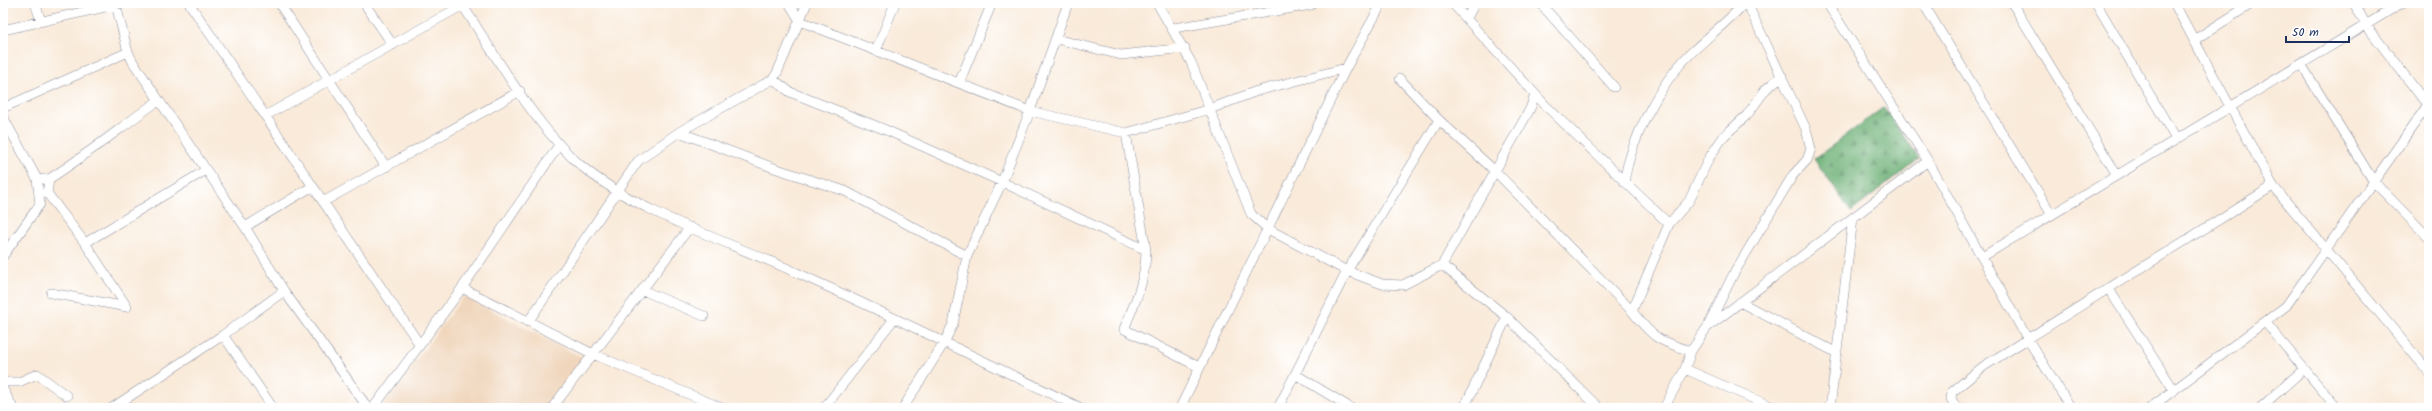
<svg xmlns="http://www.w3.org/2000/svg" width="2432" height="411" viewBox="0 0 2432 411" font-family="Kalam,sans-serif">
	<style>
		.built { fill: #f0d6bc }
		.forest { fill: url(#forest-firs); stroke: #436f68 }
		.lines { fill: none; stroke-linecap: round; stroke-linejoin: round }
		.minor-casing { stroke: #8a8c9c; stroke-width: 10 }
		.minor { stroke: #fff; stroke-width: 9 }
	</style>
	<defs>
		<pattern id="forest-firs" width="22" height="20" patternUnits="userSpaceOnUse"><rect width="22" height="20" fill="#6baf73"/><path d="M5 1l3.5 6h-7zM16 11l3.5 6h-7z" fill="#578f62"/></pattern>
	</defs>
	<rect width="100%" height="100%" fill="#fff"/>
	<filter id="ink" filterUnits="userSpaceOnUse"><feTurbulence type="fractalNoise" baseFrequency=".025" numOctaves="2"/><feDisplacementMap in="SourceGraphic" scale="8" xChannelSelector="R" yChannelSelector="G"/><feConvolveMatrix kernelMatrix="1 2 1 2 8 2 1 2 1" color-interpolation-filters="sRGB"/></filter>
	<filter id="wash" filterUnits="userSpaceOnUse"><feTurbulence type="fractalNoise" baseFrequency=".012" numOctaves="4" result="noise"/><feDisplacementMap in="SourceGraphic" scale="16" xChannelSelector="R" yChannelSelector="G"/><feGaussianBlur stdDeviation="0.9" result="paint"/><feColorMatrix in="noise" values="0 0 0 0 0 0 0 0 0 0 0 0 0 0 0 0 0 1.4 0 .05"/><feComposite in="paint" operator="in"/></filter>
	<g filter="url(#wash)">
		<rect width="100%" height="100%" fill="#f9ead9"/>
		<path class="built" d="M464,296L583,358L545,408H381Z"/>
		<path class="forest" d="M1884,107L1919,159L1851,212L1814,159Z"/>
	</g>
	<g filter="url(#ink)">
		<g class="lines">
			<defs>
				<path id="minor" d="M35,3L41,21
					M189,3L420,345
					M279,3L386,167
					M364,3L393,45
					M461,3C495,54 532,122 578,163C634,212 727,241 795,272C891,315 986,363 1081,408
					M789,3L800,21L1030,111L1126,133L1210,109L1257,91L1346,68
					M1157,3L1191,62L1251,214L1268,229L1347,271L1382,284L1403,285L1442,265L1530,109L1535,95
					M1452,3L1546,106L1669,224
					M1540,3L1614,87
					M1827,3L1928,161L2027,338L2071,408
					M1923,3L2052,215
					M2012,3L2117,175
					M2096,3L2176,139
					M2174,3L2273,186L2429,372
					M2354,3L2366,25L2429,107
					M116,5L128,52L133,62L245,227L284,291L368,408
					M1467,18L1475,3
					M1174,28L1311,5
					M3,30L123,3
					M1056,39L1121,55L1185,48
					M2194,40L2253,3
					M876,51L895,3
					M2301,64L2374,182L2429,238
					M773,79L790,92L886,130L1002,182L1146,250
					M1400,79L1439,120L1496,172L1632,311C1653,338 1658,341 1691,351
					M959,83L992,3
					M3,108L128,52
					M265,116L463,5
					M3,117L37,179L40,204L3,256
					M679,132L774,168L845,191L967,256
					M1126,133L1146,250C1146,279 1135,303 1124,329L1199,367
					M43,179H49C87,155 121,127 158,101
					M49,179L47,193L85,243L206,170
					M1624,182C1631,139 1659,84 1691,53C1709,36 1728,21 1745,3
					M323,202L520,91
					M245,227L313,186
					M1982,257L2402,3
					M1442,265L1507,317L1599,408
					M462,288L593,354L722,408
					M2108,288L2174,390
					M642,290L704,316
					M51,293L127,307L85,243
					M1740,302L1837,353
					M1632,311L1669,224L1689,201L1709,158L1724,136L1747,115L1766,89L1782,76
					M528,322L638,161L679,132L773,79L777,73L807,3
					M2265,322L2337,408
					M1709,326L1928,161
					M223,335L284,291
					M1685,369L1775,408
					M1295,374L1351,408
					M3,382H19L37,374L67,396
					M3,389L13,408
					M112,408L223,335L273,408
					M373,408L462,288L559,145
					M552,408L690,227
					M824,408L894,319
					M903,408L944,343L953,324L967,256L1002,182L1030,111L1068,3
					M1180,408L1346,68L1382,3
					M1278,408L1347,271L1439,120
					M1464,408L1507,317
					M1664,408L1685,369L1691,351L1708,326L1733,275L1793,175L1807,160L1811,149L1806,129L1747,3
					M1830,408L1853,218
					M1957,408L1951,399L1952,392L1984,366L2273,186
					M2150,408L2286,306L2429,103
					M2260,408L2304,369"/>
			</defs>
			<use href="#minor" class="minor-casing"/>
			<use href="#minor" class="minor"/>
		</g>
	</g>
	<rect width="2432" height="411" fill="none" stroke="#fff" stroke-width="16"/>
	<path d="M2286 36v6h63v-6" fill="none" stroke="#1b2f5e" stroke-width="2"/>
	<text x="2292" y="36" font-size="12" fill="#1b2f5e" stroke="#ffffff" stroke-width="3" paint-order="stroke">50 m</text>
</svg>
